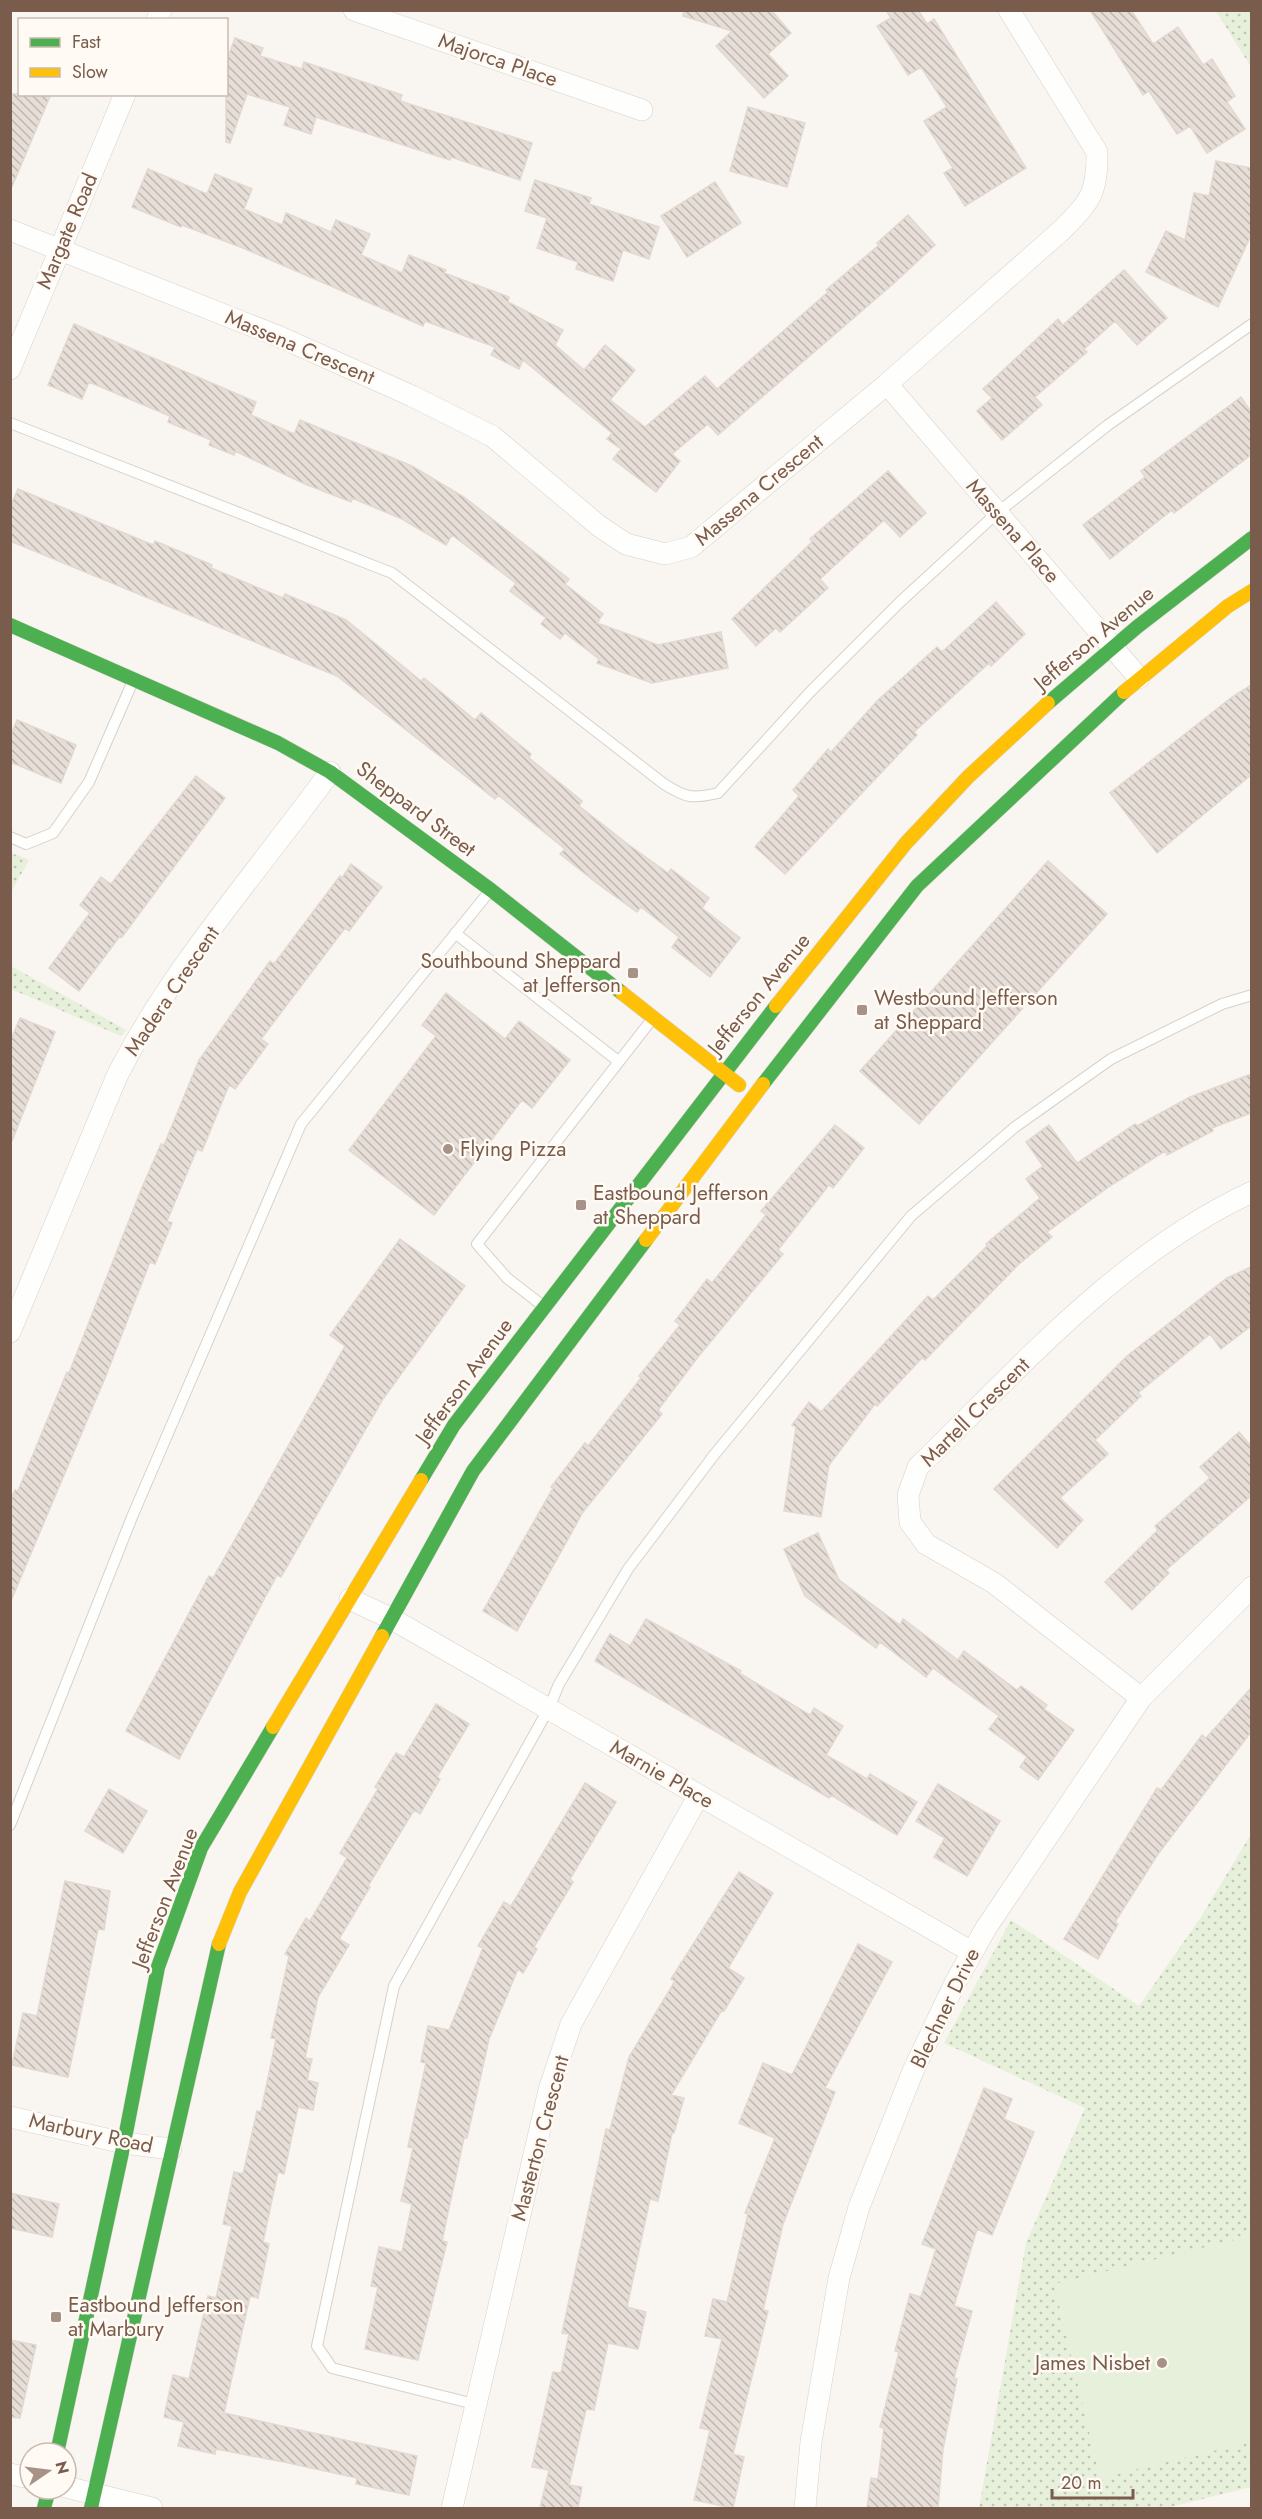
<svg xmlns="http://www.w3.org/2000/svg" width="1262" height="2519" viewBox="0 0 1262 2519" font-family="Jost,sans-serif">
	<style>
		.park { fill: url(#park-dots) }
		.garden { fill: #e7f0db }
		.building { fill: url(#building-back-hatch); stroke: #e2d8d2; stroke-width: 1.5 }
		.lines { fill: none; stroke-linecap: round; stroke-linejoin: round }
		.lane-casing { stroke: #d7d1cb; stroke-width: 12 }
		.street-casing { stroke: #d7d1cb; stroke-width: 22 }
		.fast-casing { stroke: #d9d2cb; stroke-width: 15 }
		.slow-casing { stroke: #d9d2cb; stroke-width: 15 }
		.lane { stroke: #fefefd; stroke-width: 10 }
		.street { stroke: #fefefd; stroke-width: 21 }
		.fast { stroke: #4caf50; stroke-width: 14 }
		.slow { stroke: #ffc107; stroke-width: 14 }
		.poi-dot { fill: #a69286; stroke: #fffaf3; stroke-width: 2 }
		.labels { text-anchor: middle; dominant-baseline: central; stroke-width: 5; stroke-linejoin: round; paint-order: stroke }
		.street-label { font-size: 21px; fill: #7a5c4d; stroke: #fffaf3 }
		.poi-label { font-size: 21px; fill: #7a5c4d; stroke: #fffaf3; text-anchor: start }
	</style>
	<defs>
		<pattern id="park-dots" width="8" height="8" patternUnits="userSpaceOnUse" patternTransform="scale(1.5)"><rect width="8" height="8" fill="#e7f0db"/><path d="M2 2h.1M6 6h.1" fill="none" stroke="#c0c6b4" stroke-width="1.8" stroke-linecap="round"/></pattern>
		<pattern id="building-back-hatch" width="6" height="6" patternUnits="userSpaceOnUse" patternTransform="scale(1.5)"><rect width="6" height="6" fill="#e6ded7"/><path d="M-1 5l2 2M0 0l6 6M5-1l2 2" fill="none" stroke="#bfb7b1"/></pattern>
	</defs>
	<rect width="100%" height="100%" fill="#f9f5f0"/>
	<path class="park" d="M1216,11H1251V67Z
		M11,853L29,860L11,892Z
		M11,966L126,1030L121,1036L11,989Z
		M1251,1834V2487L1166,2508H979L1026,2243L1085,2108L944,2043L1011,1920L1139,2006L1201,1917Z"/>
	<path class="garden" d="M1251,2236V2442L1100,2478L1054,2284Z"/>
	<path class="building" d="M684,10H771L791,33L768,54L788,76L764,98L716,46L732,31L683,16Z
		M886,10H918L927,24L934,19L1026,168L965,206L944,173L953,168L924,121L947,107L921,67L908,75L877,26L891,18Z
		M1090,10H1131L1153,44L1178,27L1203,65L1212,59L1235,96L1227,102L1245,129L1207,153L1190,126L1177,134L1149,91L1143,95Z
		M235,38L263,48L260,56L302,69L304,62L331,71L402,95L400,101L532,143L520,180L451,157L450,160L316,117L311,134L284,125L290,107L247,94L230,143L226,142V63Z
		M10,94H51L11,189H10Z
		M748,107L805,123L787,187L730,171Z
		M1216,161L1251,168V235L1218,307L1146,272L1166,231L1185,240L1194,193L1209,196Z
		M148,169L207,194L215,174L252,189L244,209L282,225L286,213L331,232L336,220L370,234L361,255L402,273L409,255L446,270L444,273L509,297L508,302L563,330L555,345L584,370L605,345L635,370L610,400L645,427L705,376L717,389L828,292L826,290L879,245L877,243L908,215L935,245L893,284L718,435L708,424L672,454L680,461L656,492L613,459L621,449L607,439L612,433L523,360L519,369L491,355L495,347L425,321L423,326L243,248L182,225L181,227L132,207Z
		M535,180L591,198L589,204L659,227L649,259L623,250L613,281L576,269L578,262L537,248L547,218L525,211Z
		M715,182L741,223L687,257L661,216Z
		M1124,270L1167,318L1137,345L1115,321L1084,349L1087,352L1035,397L1042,405L1002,440L977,411L992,398L983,389L1058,319L1063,325Z
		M74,324L256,402L251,415L294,434L300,420L412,466L464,497L569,579L565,584L603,614L597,623L658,645L721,632L728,668L652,683L597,663L599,659L565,633L560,639L541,624L546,618L510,591L516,583L452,535L446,545L402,519L352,498L351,502L305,484L235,451L234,455L209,445L211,440L168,422L170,416L89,382L82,399L48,385Z
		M1241,397L1251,412V455L1174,513L1172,510L1110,559L1083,525L1145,477L1141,471Z
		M888,471L926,513L900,537L884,520L820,579L828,588L780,632L776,628L756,646L732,619L812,542L810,539Z
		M18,489L153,545L155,541L212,565L211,568L249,584L283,598L285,594L346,620L421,681L424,678L475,720L481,713L531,754L529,758L582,801L579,806L629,845L668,873L671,869L709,898L702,908L740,938L710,977L672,947L679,937L641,907L637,912L598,884L560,854L565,849L498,795L495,799L337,676L10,541V507Z
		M996,602L1025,634L991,666L989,663L914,732L917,735L785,874L755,847L799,796L793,790L828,749L831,752L878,700L937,647L942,652Z
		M1251,685V775L1157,853L1110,793L1232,697Z
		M17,720L76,745L61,783L10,762V737Z
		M196,776L225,798L122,937L120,936L79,991L49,968L90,913L80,905L101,877L111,884Z
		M1048,861L1107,914L919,1124L860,1071Z
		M351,864L382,887L349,931L345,928L261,1039L268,1044L235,1089L229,1085L202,1151L197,1149L167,1221L172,1223L155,1264L150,1262L105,1378L10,1603V1502L15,1490L18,1491L67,1372L69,1373L141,1190L161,1144L164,1145L199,1060L270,961L274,964L340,876L342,878Z
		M446,993L505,1039L519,1021L570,1060L532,1108L522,1100L434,1215L349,1150L436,1036L422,1025Z
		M20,1018L55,1032L12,1141L10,1042Z
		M1251,1074V1113L1212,1128L1213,1131L1167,1155L1165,1151L1110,1186L1047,1232L1052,1237L1019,1264L925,1360L922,1358L877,1406L875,1404L829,1465L821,1517L784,1511L796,1427L792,1425L809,1402L821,1412L928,1296L933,1300L987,1246L986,1244L1040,1198L1026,1179L1043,1166L1026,1142L1049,1125L1077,1163L1135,1124L1137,1126L1190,1097Z
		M835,1125L864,1148L833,1188L829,1185L778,1250L783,1254L698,1357L658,1410L662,1414L583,1512L517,1631L483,1611L553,1488L551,1487L585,1443L588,1446L641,1378L639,1376L680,1325L675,1321L707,1279L712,1283L766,1215L761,1211Z
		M400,1239L465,1286L383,1399L281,1577L277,1575L179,1759L126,1731L209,1576L213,1578L345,1346L330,1335Z
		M1251,1267V1326L1221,1349L1210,1334L1138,1393L1141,1396L1095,1440L1108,1454L1060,1498L1083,1520L1057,1548L994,1489L1127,1356L1227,1278Z
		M1239,1432L1251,1446V1496L1166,1570L1169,1573L1132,1610L1105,1582L1158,1530L1155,1526L1210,1478L1200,1467Z
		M818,1533L839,1580L900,1625L903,1619L958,1660L964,1651L1017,1690L1021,1686L1047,1705L1044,1709L1074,1730L1038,1780L1020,1767L1027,1757L989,1729L999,1716L933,1668L926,1677L880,1642L876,1648L805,1596L784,1549Z
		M646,1619L741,1671L739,1673L810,1715L814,1708L843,1726L826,1755L867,1779L870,1774L917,1802L897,1835L831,1795L829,1798L595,1661L610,1634L630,1646Z
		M1251,1688V1732L1158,1854L1115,1922L1118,1924L1098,1959L1064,1939L1157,1788L1161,1790L1202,1735L1206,1738Z
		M436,1704L469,1724L437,1777L440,1779L420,1814L414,1810L368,1886L370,1887L339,1939L349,1945L318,1997L305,2058L312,2059L307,2080L318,2083L313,2110L298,2107L284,2174L278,2172L263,2242L269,2244L258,2298L250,2296L224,2413L417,2456L409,2495L356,2484L357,2478L284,2462L216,2449L215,2454L178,2446L184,2422L164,2417L173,2375L189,2379L208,2296L216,2298L232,2226L223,2224L234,2172L243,2174L257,2111L261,2112L276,2039L271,2038L289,1956L285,1954L306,1918L310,1921L347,1858L340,1853L378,1789L375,1787L396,1753L404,1757Z
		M585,1783L616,1802L570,1879L573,1882L534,1947L537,1949L523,1973L518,1969L489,2039L467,2138H464L442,2241L447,2242L418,2360L365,2349L378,2287L371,2286L379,2247L402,2252L412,2204L401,2201L413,2148L408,2147L426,2063L421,2062L428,2026L449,2030L483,1948L478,1946L504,1902L511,1906Z
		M938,1784L1000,1821L967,1876L934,1857L945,1838L916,1821Z
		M109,1789L147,1811L123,1853L85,1831Z
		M739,1872L773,1893L728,1968L744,1978L724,2011L722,2010L671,2095L684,2098L674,2133H672L658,2201L650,2199L627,2307L646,2312L638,2349L608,2343L594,2410L586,2409L569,2485L582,2487L578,2508H540L549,2470L532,2467L553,2372L561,2373L569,2334L562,2333L606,2129L610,2130L629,2057L675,1981L671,1979Z
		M65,1881L110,1891L104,1930L98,1929L68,2077L12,2065L23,2013L37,2016Z
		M858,1944L892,1962L825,2088L835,2092L783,2224L763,2310L768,2311L733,2454L744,2457L733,2508L694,2500L710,2430L700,2428L722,2339L705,2336L713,2299L727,2302L748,2214L745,2213L775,2138L739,2123L763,2063L792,2075Z
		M984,2088L1012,2099L1004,2119L1034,2132L992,2235L977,2229L954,2306L972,2311L954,2378L957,2379L943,2449L938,2508H867L871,2478L878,2479L884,2428L880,2427L899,2352L895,2351L910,2294L921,2297L936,2249L922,2244Z
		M10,2193L59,2204L52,2237L10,2228Z
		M10,2340L36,2345L20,2418L10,2417Z"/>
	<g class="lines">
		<defs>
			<path id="lane" d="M10,423L392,573L664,784C686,798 692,799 718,793L811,691L900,602L997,513L1108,425L1252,324
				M10,837L26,844L53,833L89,782L133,681
				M455,933L618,1061
				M543,1306L507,1278L477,1244L653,1018
				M10,1825L132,1517L301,1124L489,892
				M474,2404L332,2368L317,2346L394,1986L549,1708L559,1684L628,1569L714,1455L911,1216L1015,1127L1111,1059L1222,1004L1252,995"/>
			<path id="street" d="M354,10L642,110
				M157,20L161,10
				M10,230L280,337L412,396L492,436L599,526L626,544L665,554L691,547L887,384L1063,229C1091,200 1097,194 1097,152L1009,10
				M10,369L125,94
				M887,384L1139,678
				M10,1332L117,1076C171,969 259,870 330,772
				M350,1599L392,1619L972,1952
				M1141,1698L994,1583L926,1544L910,1522L908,1495L918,1467C1021,1367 1119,1254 1252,1192
				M10,2117L124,2143L171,2149
				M10,2474L30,2478
				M66,2487L152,2508
				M452,2508L549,2090L571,2024L699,1795
				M805,2508L811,2442L839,2278L859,2207L913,2071L955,1983L986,1928L1141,1698L1252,1587"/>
			<path id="fast" d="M10,625L278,743L330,772L491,890L622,993
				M1048,703L1137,627L1252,538
				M763,1084L917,886L1124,692
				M421,1480L454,1425L776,1006
				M382,1636L473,1471L646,1240
				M57,2453L124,2143L158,1967L201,1848L273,1727
				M44,2508L49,2489
				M91,2508L219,1944"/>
			<path id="slow" d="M1124,692L1228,606L1252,591
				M622,993L739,1085
				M776,1006L906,843L968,777L1048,703
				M646,1240L763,1084
				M273,1727L421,1480
				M219,1944L240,1892L382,1636"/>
		</defs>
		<use href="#lane" class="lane-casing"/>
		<use href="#street" class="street-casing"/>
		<use href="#fast" class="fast-casing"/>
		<use href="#slow" class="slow-casing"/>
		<use href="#lane" class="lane"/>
		<use href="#street" class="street"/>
		<use href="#fast" class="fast"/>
		<use href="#slow" class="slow"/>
	</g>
	<g class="poi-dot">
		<rect x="627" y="967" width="12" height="12" rx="3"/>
		<rect x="856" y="1004" width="12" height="12" rx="3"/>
		<circle cx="448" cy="1149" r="6"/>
		<rect x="575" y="1199" width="12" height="12" rx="3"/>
		<rect x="50" y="2311" width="12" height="12" rx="3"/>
		<circle cx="1162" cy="2363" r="6"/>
	</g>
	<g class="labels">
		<g class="street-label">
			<text transform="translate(498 60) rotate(19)">Majorca Place</text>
			<text transform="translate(67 231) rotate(-67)">Margate Road</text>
			<text transform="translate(300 347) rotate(23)">Massena Crescent</text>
			<text transform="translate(759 490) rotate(-40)">Massena Crescent</text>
			<text transform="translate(1013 531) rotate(49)">Massena Place</text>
			<text transform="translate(1094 638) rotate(-40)">Jefferson Avenue</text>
			<text transform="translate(416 809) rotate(37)">Sheppard Street</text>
			<text transform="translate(172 991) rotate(-56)">Madera Crescent</text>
			<text transform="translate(759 994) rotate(-51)">Jefferson Avenue</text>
			<text transform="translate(464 1381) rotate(-54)">Jefferson Avenue</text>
			<text transform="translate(975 1412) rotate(-45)">Martell Crescent</text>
			<text transform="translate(662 1774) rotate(30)">Marnie Place</text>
			<text transform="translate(165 1898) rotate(-69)">Jefferson Avenue</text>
			<text transform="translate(945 2008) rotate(-64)">Blechner Drive</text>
			<text transform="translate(91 2133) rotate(12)">Marbury Road</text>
			<text transform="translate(540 2138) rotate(-75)">Masterton Crescent</text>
		</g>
		<g class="poi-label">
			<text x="621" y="961" text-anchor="end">Southbound Sheppard<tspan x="621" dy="24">at Jefferson</tspan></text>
			<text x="874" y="998">Westbound Jefferson<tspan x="874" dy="24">at Sheppard</tspan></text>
			<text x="460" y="1149">Flying Pizza</text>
			<text x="593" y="1193">Eastbound Jefferson<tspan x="593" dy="24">at Sheppard</tspan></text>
			<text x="68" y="2305">Eastbound Jefferson<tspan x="68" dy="24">at Marbury</tspan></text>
			<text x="1150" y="2363" text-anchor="end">James Nisbet</text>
		</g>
	</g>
	<rect width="1262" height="2519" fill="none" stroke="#7a5c4d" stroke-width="24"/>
	<rect x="18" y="18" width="210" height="78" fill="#fffaf3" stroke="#cabbb1" stroke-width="1.5"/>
	<rect x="30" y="38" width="30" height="9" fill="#4caf50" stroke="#cabbb1" stroke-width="1.5"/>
	<text x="72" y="48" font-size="18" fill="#7a5c4d">Fast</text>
	<rect x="30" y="68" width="30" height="9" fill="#ffc107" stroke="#cabbb1" stroke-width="1.5"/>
	<text x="72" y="78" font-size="18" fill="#7a5c4d">Slow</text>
	<g transform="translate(48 2471) rotate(76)"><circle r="28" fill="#fffaf3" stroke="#cabbb1" stroke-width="1.5"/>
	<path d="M0-4.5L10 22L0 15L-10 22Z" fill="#a69286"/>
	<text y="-9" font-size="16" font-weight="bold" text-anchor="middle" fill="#7a5c4d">N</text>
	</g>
	<path d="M1052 2489v9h81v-9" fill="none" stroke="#7a5c4d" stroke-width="3"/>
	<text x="1061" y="2489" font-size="18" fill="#7a5c4d" stroke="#fffaf3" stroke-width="4.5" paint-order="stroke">20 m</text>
</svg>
